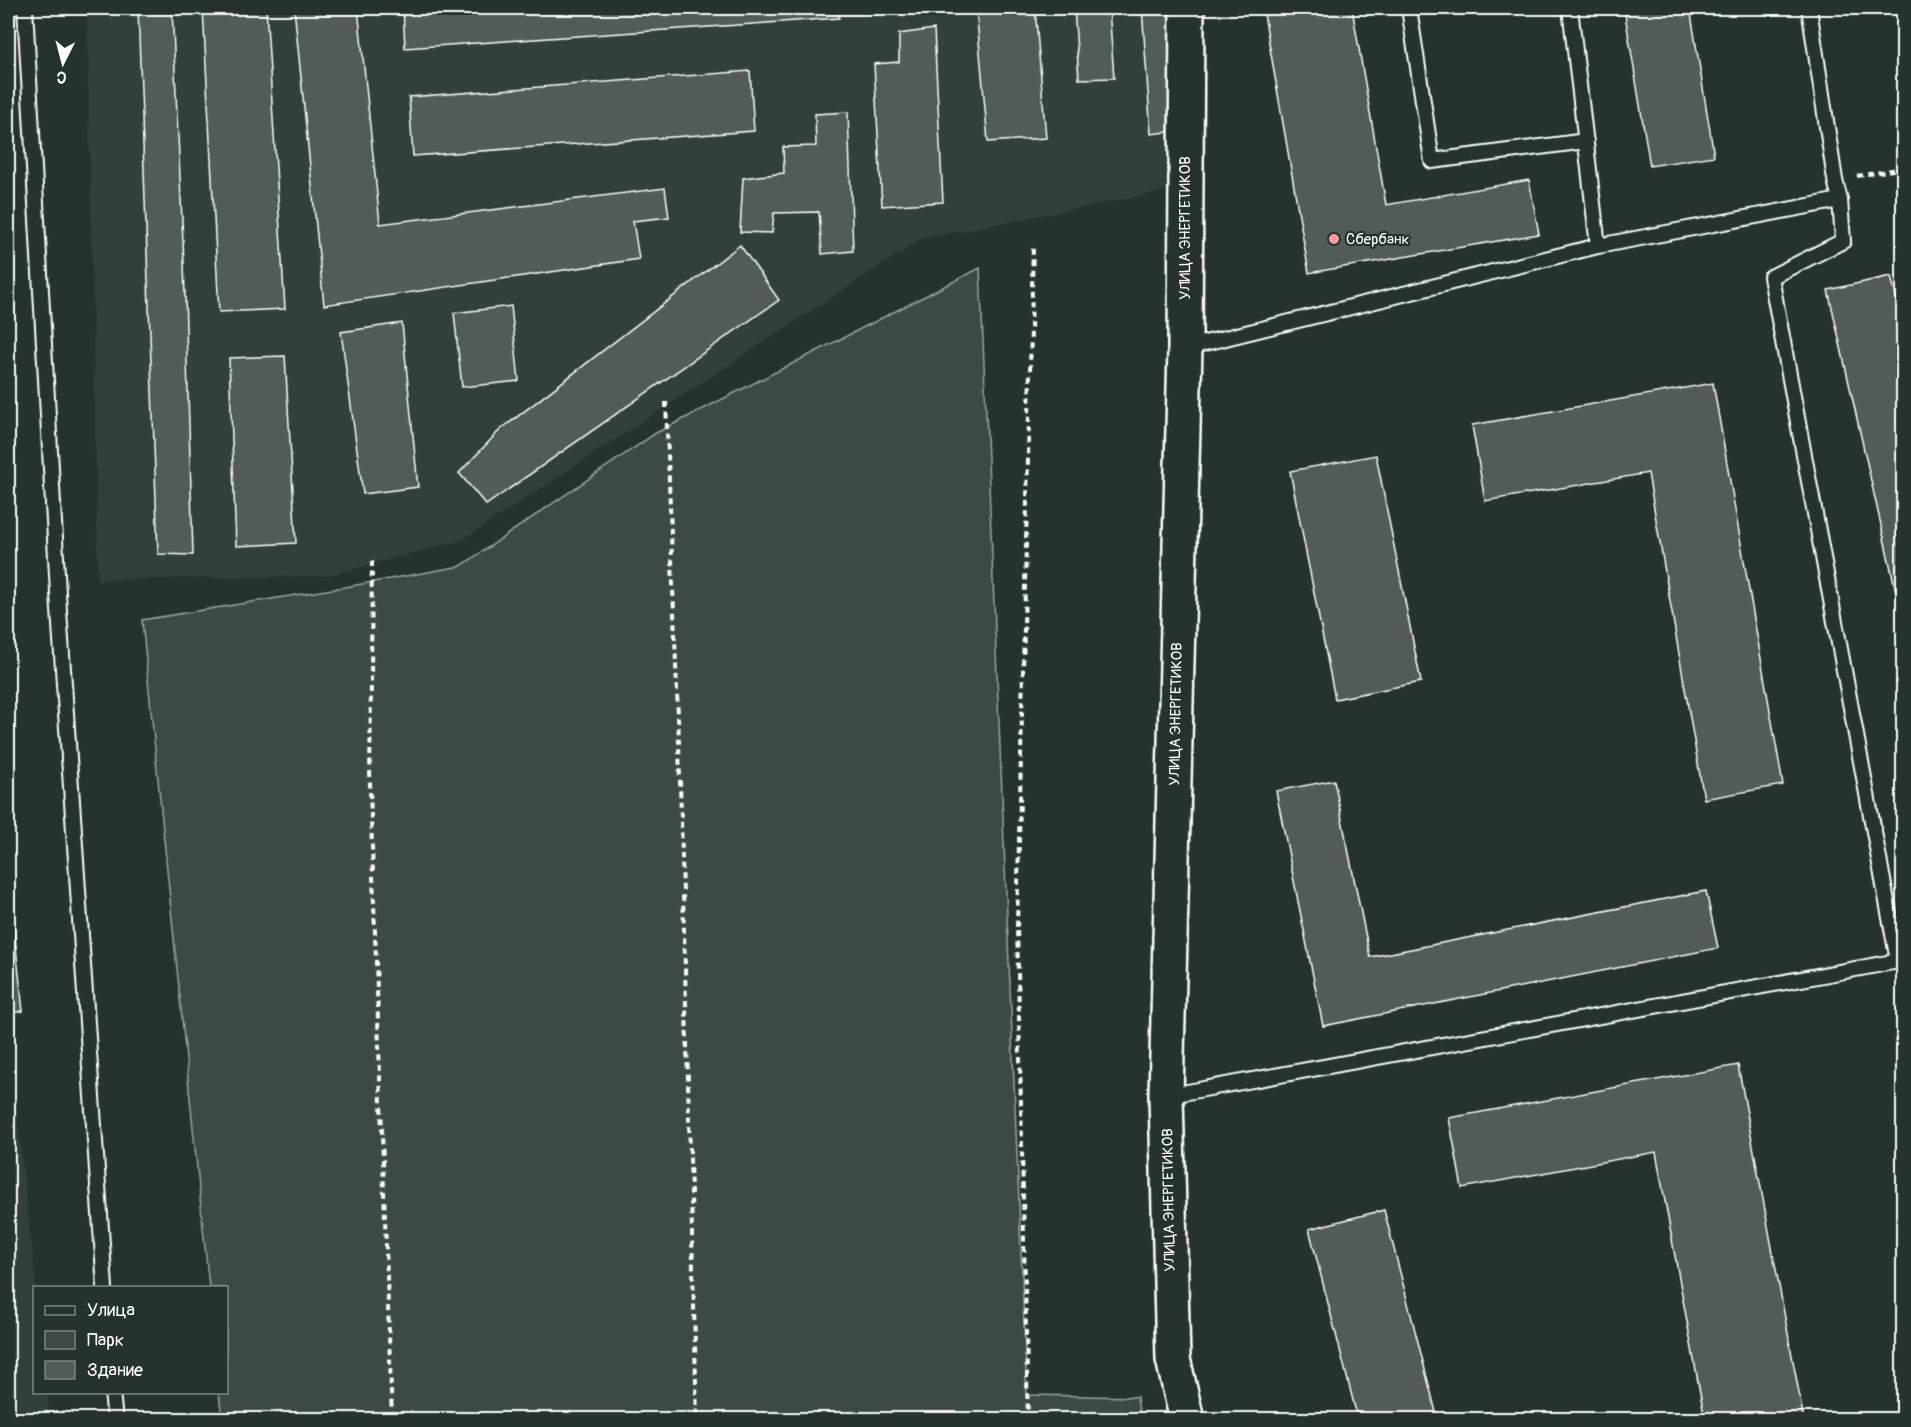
<svg xmlns="http://www.w3.org/2000/svg" width="1911" height="1427" viewBox="0 0 1911 1427" font-family="Pangolin,sans-serif">
	<style>
		.built { fill: #333f3a }
		.green { fill: #3e4944; stroke: #9ea4a2; stroke-width: 1.5 }
		.building { fill: #515c57; stroke: #fff; stroke-width: 1.5 }
		.lines { fill: none; stroke-linecap: round; stroke-linejoin: round }
		.lane-casing { stroke: #fff; stroke-width: 18 }
		.secondary-casing { stroke: #fff; stroke-width: 38 }
		.path { stroke: #fff; stroke-width: 4; stroke-dasharray: 6 4.5; stroke-linecap: butt }
		.lane { stroke: #26332d; stroke-width: 14 }
		.secondary { stroke: #26332d; stroke-width: 33 }
		.poi-dot { fill: #ff9aa2; stroke: #26332d; stroke-width: 2 }
		.labels { text-anchor: middle; dominant-baseline: central; stroke-width: 4.5; stroke-linejoin: round; paint-order: stroke }
		.street-label { font-size: 15px; fill: #fff; stroke: #26332d }
		.poi-label { font-size: 15px; fill: #fff; stroke: #26332d; text-anchor: start }
	</style>
	<rect width="100%" height="100%" fill="#26332d"/>
	<filter id="ink" filterUnits="userSpaceOnUse"><feTurbulence type="fractalNoise" baseFrequency=".0167" numOctaves="2"/><feDisplacementMap in="SourceGraphic" scale="12" xChannelSelector="R" yChannelSelector="G"/><feConvolveMatrix kernelMatrix="1 2 1 2 8 2 1 2 1" color-interpolation-filters="sRGB"/></filter>
	<g filter="url(#ink)">
		<path class="built" d="M87,8H1196L1197,185L921,239L462,540L327,576L98,580Z
			M8,1034L36,1287L34,1392L47,1393L49,1410L8,1417Z"/>
		<path class="green" d="M980,268L1027,1395L1137,1397L1140,1419H222L219,1393L226,1392V1288L209,1287L142,620L351,586L461,566L656,433Z"/>
		<path class="building" d="M138,8H172L184,263L193,555L158,554Z
			M203,8H266L285,309L219,312Z
			M294,8H358L380,224L665,188L669,217L633,221L639,259L324,305Z
			M403,8H839V18L405,48Z
			M976,8H1035L1046,138L988,142Z
			M1074,8H1109L1114,78L1079,79Z
			M1142,8H1176L1183,130L1151,134Z
			M1263,8H1352L1386,205L1529,180L1539,234L1309,273Z
			M1624,8H1690L1714,156L1650,166Z
			M934,29L943,202L882,206L874,64L899,62V34Z
			M750,71L754,131L413,156L409,97Z
			M848,112L853,251L822,254L819,212L774,213L772,233L740,232L743,178L784,173L783,147L816,146L815,114Z
			M740,245L779,300L486,505L459,473L500,430Z
			M1891,276L1904,330V627L1828,290Z
			M511,306L519,381L462,387L454,313Z
			M402,323L418,487L363,494L341,332Z
			M285,356L296,543L236,546L229,358Z
			M1713,383L1783,785L1704,799L1648,473L1485,501L1472,425Z
			M1376,455L1421,682L1335,699L1290,471Z
			M1334,780L1370,957L1706,891L1718,948L1323,1026L1276,791Z
			M8,874L23,1011L8,1013Z
			M1738,1065L1804,1420H1705L1656,1152L1462,1188L1449,1118Z
			M1384,1210L1438,1420H1358L1309,1229Z"/>
		<g class="lines">
			<defs>
				<path id="lane" d="M25,8L59,610L105,1288
					M1409,8L1432,161L1586,141
					M1570,8L1598,246
					M1809,8L1835,180L1840,200L1843,241L1771,277L1898,961
					M1185,348L1598,246L1840,200
					M1166,1096L1904,960
					M112,1392L115,1420"/>
				<path id="secondary" d="M1187,8L1185,348L1166,1096L1173,1359L1187,1420"/>
			</defs>
			<use href="#lane" class="lane-casing"/>
			<use href="#secondary" class="secondary-casing"/>
			<path class="path" d="M1857,176L1904,168
				M666,402L679,743L697,1420
				M372,561L370,789L392,1420
				M1028,1420L1017,926L1033,245"/>
			<use href="#lane" class="lane"/>
			<use href="#secondary" class="secondary"/>
		</g>
	</g>
	<circle class="poi-dot" cx="1334" cy="239" r="6"/>
	<g class="labels">
		<g class="street-label">
			<text transform="translate(1185 228) rotate(-90)">УЛИЦА ЭНЕРГЕТИКОВ</text>
			<text transform="translate(1176 714) rotate(-89)">УЛИЦА ЭНЕРГЕТИКОВ</text>
			<text transform="translate(1169 1200) rotate(-91)">УЛИЦА ЭНЕРГЕТИКОВ</text>
		</g>
		<g class="poi-label">
			<text x="1346" y="239">Сбербанк</text>
		</g>
	</g>
	<rect width="1911" height="1427" fill="none" stroke="#26332d" stroke-width="30"/>
	<rect x="15" y="15" width="1881" height="1397" fill="none" stroke="#fff" stroke-width="2" filter="url(#ink)"/>
	<rect x="33" y="1286" width="195" height="108" fill="#26332d" stroke="#7d8581" stroke-width="1.5"/>
	<rect x="45" y="1306" width="30" height="9" fill="#26332d" stroke="#7d8581" stroke-width="1.5"/>
	<text x="87" y="1316" font-size="18" fill="#ffffff">Улица</text>
	<rect x="45" y="1331" width="30" height="18" fill="#3e4944" stroke="#7d8581" stroke-width="1.5"/>
	<text x="87" y="1346" font-size="18" fill="#ffffff">Парк</text>
	<rect x="45" y="1361" width="30" height="18" fill="#515c57" stroke="#7d8581" stroke-width="1.5"/>
	<text x="87" y="1376" font-size="18" fill="#ffffff">Здание</text>
	<g transform="translate(63 63) rotate(186)" stroke="#26332d" stroke-width="4.5" paint-order="stroke">
	<path d="M0-4.5L10 22L0 15L-10 22Z" fill="#ffffff"/>
	<text y="-9" font-size="16" font-weight="bold" text-anchor="middle" fill="#ffffff">С</text>
	</g>
</svg>
